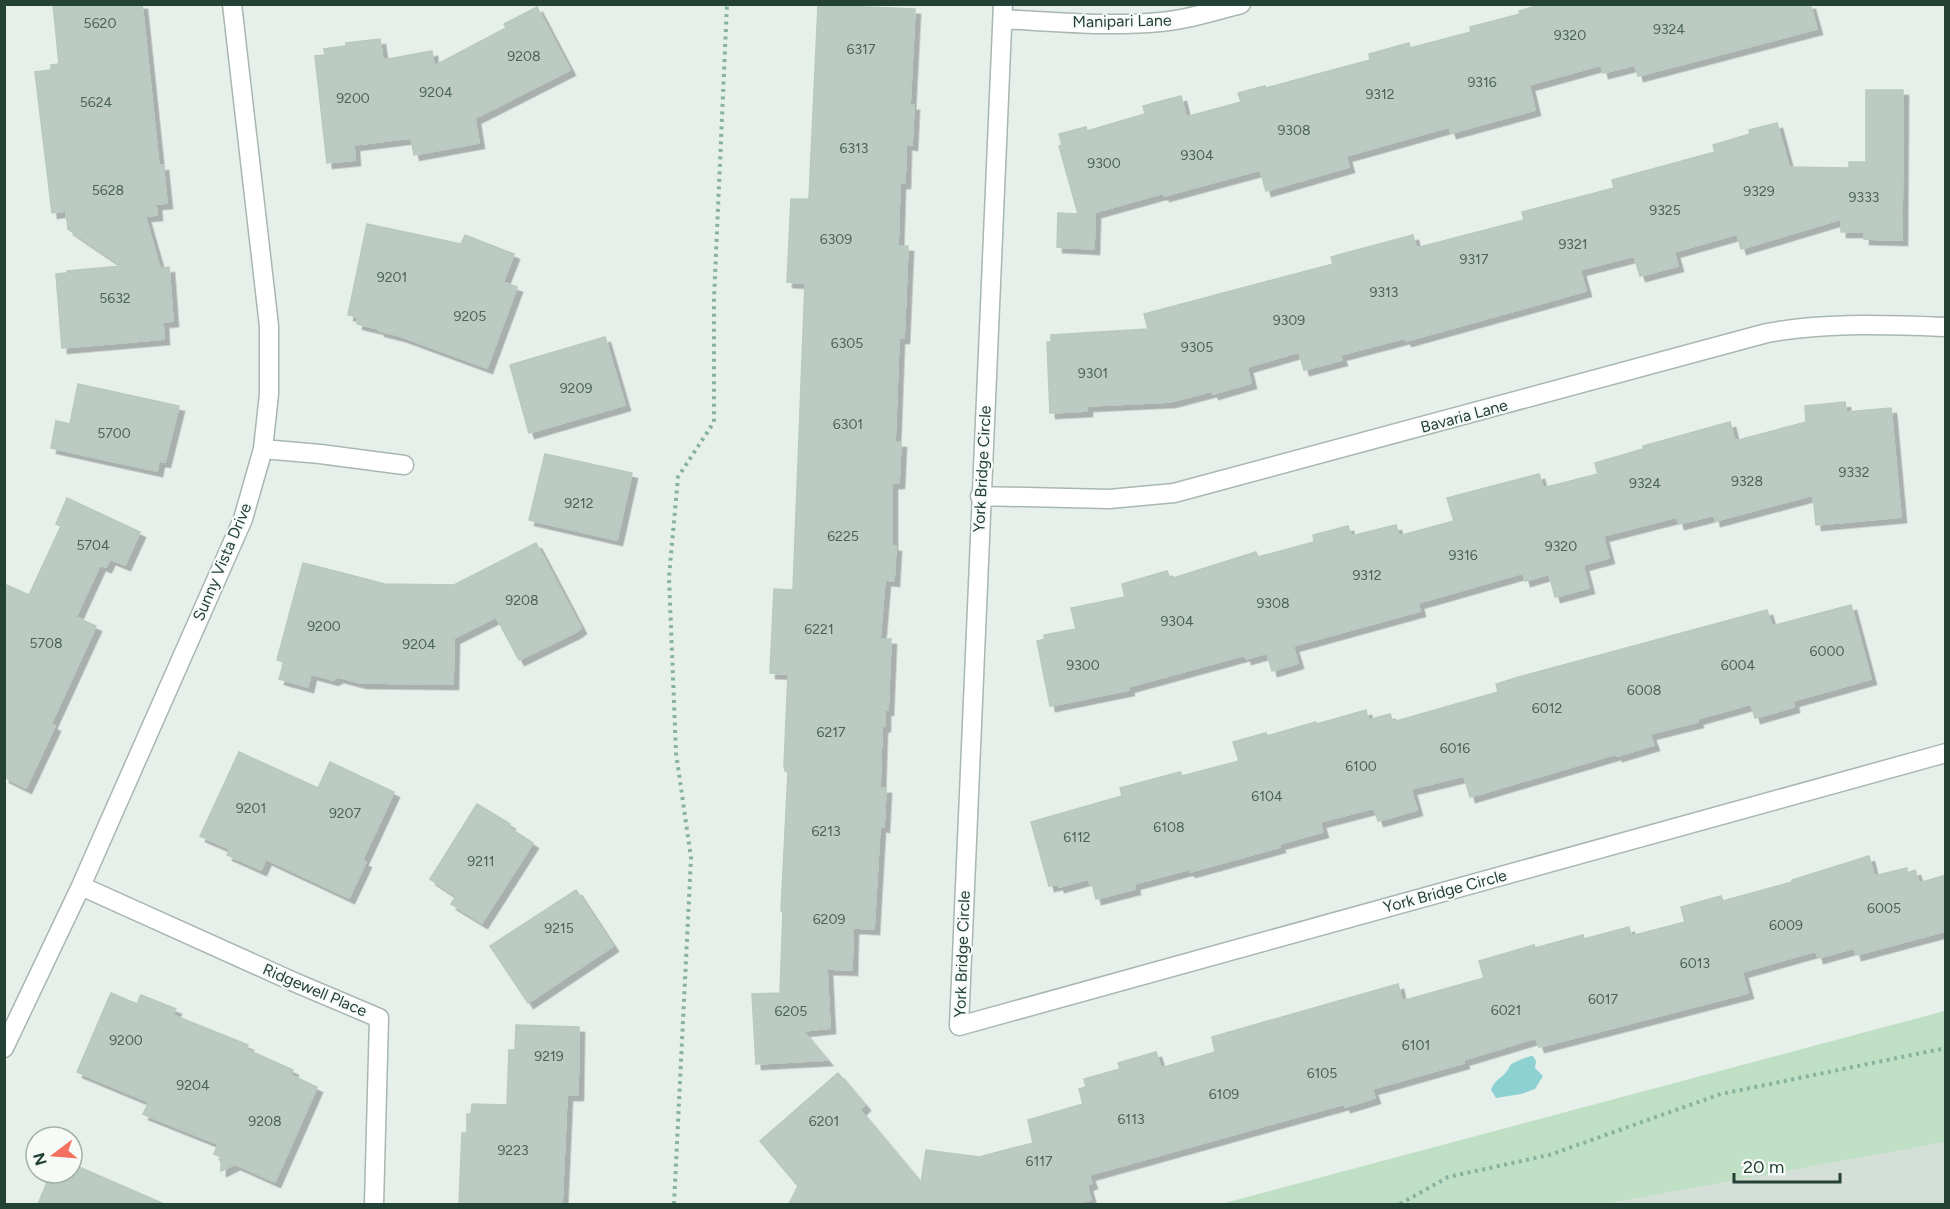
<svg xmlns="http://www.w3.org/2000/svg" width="1950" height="1209" viewBox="0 0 1950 1209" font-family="Figtree,sans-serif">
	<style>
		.built { fill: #d4dfd8 }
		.green { fill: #bfe0c4 }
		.water { fill: #8ed1d3 }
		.building { fill: #bbcac2; stroke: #b8c9c0; stroke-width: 1.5; filter: url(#shadow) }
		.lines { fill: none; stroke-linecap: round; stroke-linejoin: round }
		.minor-casing { stroke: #a8b7b0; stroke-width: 21 }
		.path { stroke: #86b29f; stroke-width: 4; stroke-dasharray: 3 4.5; stroke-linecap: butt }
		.minor { stroke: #fff; stroke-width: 18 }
		.labels { text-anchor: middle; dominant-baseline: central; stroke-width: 4.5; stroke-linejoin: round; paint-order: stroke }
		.number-label { font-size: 14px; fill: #4a6359 }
		.street-label { font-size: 16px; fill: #244136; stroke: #f7fbf8 }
	</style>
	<defs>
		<filter id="shadow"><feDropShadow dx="5.5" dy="5.5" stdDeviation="0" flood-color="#0004"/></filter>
	</defs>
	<rect width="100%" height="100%" fill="#e6efea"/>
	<path class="built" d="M1945,1011V1204H1221Z"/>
	<path class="green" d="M1945,1011V1142L1604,1204H1221Z"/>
	<path class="water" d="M1533,1056L1536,1061L1535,1068L1543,1076L1535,1089L1521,1094L1496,1098L1491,1090C1496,1077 1504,1079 1511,1064C1519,1061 1524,1057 1533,1056Z"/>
	<path class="building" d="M53,4H142L159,166L163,165L167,203L156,204L157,215L145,216L160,268L169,267L173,321L163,322L164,339L62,348L56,274L67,273V271L122,266L68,229L66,211L52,213L35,72L51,70V65L59,64Z
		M1543,4H1810L1817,29L1638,76L1635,65L1603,73L1601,65L1529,85L1535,110L1451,133L1449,127L1346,156L1349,167L1266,191L1260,170L1164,196V193L1089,214H1095L1094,249L1057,247L1058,213L1078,214L1059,146L1062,145L1059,134L1086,127L1087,131L1145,114L1143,106L1181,96L1186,117L1241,102L1238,93L1265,86L1266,88L1370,60L1369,54L1409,43L1410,48L1471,32L1470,27L1520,14L1519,11Z
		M818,5L915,9L910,105H914L912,145L906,144L905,183H900L898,246H908L904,338H899L895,442H901L899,483H892V546H896L894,581L885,580L880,639H891L888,710H885V726L882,727L880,788H886L884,827L880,826L874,929L853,928L852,970L827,969L830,1028L803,1031L827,1060L756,1064L752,994L780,993L783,911H781L788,772L785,771L784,766L788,674L770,673L774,589L793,590L805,283L787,282L791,199H809Z
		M537,7L570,70L475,118L479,143L414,155L411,138L354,145L355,160L327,163L315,56L325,55L324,49L346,46V43L380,39L383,60L432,51L434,66L506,28L504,24Z
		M1866,90H1903L1902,240L1864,239V232H1841V219L1741,249L1737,234L1674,252L1678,266L1640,276L1634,256L1580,270L1586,291L1406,341L1405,338L1340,355L1342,360L1304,370L1299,352L1247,367L1251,383L1213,394L1212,391L1170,402L1087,406V411L1050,413L1047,342H1051V335L1148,329L1144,314L1333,264L1331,257L1413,235L1416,248L1524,220L1522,212L1614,188L1612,180L1715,152L1713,145L1750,134L1749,130L1777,123L1789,167L1849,168V162H1866Z
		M367,224L461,244L465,235L514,254L503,282L517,287L487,368L400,336L379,331V329L357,324L358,317L348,315Z
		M605,337L625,405L529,433L510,365Z
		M78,384L179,406L165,462L159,461L157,471L51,448L56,421L70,424Z
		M1845,402L1846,412L1891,408L1901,517L1816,525L1813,495L1715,521L1714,515L1679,524L1677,517L1603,536L1609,558L1583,565L1589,588L1555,597L1549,574L1525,581L1523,573L1418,603L1420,611L1293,646L1298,663L1272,671L1267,653L1246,659L1245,655L1128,687L1129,690L1050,706L1037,641L1045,639L1044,635L1076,629L1071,608L1125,597L1122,584L1167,571L1170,579L1256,552L1258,557L1314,542L1313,535L1348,526L1351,536L1396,525L1399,536L1454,521L1447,498L1539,474L1543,488L1598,474L1595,463L1643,449V446L1730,422L1735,441L1806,422L1805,406Z
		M545,454L632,473L617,540L529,520Z
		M67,498L140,532L125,565L110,559L106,567L100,565L76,617L96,626L51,724L55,726L26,788L4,777V584L29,595L61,526L56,524Z
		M536,543L581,628L576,632L519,660L496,617L454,638L453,684L361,683L338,677L333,680L311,674L308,687L279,679L284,662L277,660L303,563L385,584L454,585Z
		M1851,605L1871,679L1793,701L1794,707L1755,718L1751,704L1697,719L1698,722L1650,734L1654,745L1617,756L1616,754L1470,797L1464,776L1411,789L1417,810L1378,821L1374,808L1320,822L1323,832L1279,844L1280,847L1190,872V869L1134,884L1135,889L1096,899L1092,883L1090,884L1088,879L1059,887L1058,884L1049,886L1031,822L1122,796L1120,788L1180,772L1182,776L1239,761L1233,742L1266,733L1267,736L1316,722L1317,724L1366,710L1368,720L1390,714L1393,722L1498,692L1496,684L1519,677L1767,610L1772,626Z
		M239,752L318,788L330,762L394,792L362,861L366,862L349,898L266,859L261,870L227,855L230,849L200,836Z
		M477,804L510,824L508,827L533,843L482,923L451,904L456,896L430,879Z
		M1869,856L1874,876L1907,868V873L1915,870L1919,883L1946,875V931L1856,955L1854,948L1818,958L1816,951L1742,972L1748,993L1539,1047L1536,1038L1463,1060L1464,1063L1372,1089L1375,1098L1345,1107L1344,1104L1089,1175L1092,1183L1087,1185L1091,1200L1073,1204H789L798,1186L760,1141L838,1073L865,1105L860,1110L921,1183L926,1150L979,1157L1033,1143L1028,1120L1083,1104L1079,1089L1086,1087L1084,1079L1120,1069L1118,1063L1156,1052L1161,1068L1215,1052L1212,1037L1398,984L1402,1001L1484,978L1479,961L1534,945L1535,948L1583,935L1584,939L1629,927L1631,936L1685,922L1681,907L1721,896L1723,901L1792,882V880Z
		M576,890L613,946L528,1003L490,946Z
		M111,993L137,1004L141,995L176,1009L173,1015L248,1045L246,1049L293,1070L291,1075L317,1087L275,1182L235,1164L221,1171V1157L214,1154L218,1144L143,1114L149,1102L77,1072Z
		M516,1025L579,1027L578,1095H567L562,1204H459L462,1133H467V1114H471L472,1104L507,1105L509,1050H515Z
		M72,1164L164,1204H38L51,1173H72Z"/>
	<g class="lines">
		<defs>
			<path id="minor" d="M1003,4L959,1026L1946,753
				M1003,19C1055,22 1108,27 1160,22C1187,20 1214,11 1241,4
				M263,449L320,454L404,465
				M980,496L1109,499L1174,493L1767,333C1826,322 1885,325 1946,327
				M81,886L294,982L379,1018L374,1204
				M4,1048L81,886L243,519L263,449L269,394V326L232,4"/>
		</defs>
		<use href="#minor" class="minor-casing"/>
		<path class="path" d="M674,1204L691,858L676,753L669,577L678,477L714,422V299L727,4
			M1400,1204L1448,1177L1549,1155L1721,1094L1946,1048"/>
		<use href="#minor" class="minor"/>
	</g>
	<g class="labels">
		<g class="number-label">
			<text x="100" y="23">5620</text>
			<text x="1669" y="29">9324</text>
			<text x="1570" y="35">9320</text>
			<text x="861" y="49">6317</text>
			<text x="524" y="56">9208</text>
			<text x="1482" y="82">9316</text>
			<text x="436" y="92">9204</text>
			<text x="1380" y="94">9312</text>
			<text x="353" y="98">9200</text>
			<text x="96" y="102">5624</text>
			<text x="1294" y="130">9308</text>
			<text x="854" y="148">6313</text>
			<text x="1197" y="155">9304</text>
			<text x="1104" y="163">9300</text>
			<text x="108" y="190">5628</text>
			<text x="1759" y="191">9329</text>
			<text x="1864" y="197">9333</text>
			<text x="1665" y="210">9325</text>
			<text x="836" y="239">6309</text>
			<text x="1573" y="244">9321</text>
			<text x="1474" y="259">9317</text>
			<text x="392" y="277">9201</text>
			<text x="1384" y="292">9313</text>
			<text x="115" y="298">5632</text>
			<text x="470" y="316">9205</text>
			<text x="1289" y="320">9309</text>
			<text x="847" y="343">6305</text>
			<text x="1197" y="347">9305</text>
			<text x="1093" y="373">9301</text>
			<text x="576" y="388">9209</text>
			<text x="848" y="424">6301</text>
			<text x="114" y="433">5700</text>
			<text x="1854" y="472">9332</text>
			<text x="1747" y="481">9328</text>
			<text x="1645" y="483">9324</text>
			<text x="579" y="503">9212</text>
			<text x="843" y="536">6225</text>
			<text x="93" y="545">5704</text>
			<text x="1561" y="546">9320</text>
			<text x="1463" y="555">9316</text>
			<text x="1367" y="575">9312</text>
			<text x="522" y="600">9208</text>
			<text x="1273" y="603">9308</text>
			<text x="1177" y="621">9304</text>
			<text x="324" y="626">9200</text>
			<text x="819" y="629">6221</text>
			<text x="46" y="643">5708</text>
			<text x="419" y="644">9204</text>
			<text x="1827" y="651">6000</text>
			<text x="1083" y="665">9300</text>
			<text x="1738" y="665">6004</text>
			<text x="1644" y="690">6008</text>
			<text x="1547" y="708">6012</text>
			<text x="831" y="732">6217</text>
			<text x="1455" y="748">6016</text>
			<text x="1361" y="766">6100</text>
			<text x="1267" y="796">6104</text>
			<text x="251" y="808">9201</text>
			<text x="345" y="813">9207</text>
			<text x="1169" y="827">6108</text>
			<text x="826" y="831">6213</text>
			<text x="1077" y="837">6112</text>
			<text x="481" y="861">9211</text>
			<text x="1884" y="908">6005</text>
			<text x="829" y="919">6209</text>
			<text x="1786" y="925">6009</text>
			<text x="559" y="928">9215</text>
			<text x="1695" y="963">6013</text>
			<text x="1603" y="999">6017</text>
			<text x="1506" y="1010">6021</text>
			<text x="791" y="1011">6205</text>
			<text x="126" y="1040">9200</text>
			<text x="1416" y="1045">6101</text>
			<text x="549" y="1056">9219</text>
			<text x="1322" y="1073">6105</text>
			<text x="193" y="1085">9204</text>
			<text x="1224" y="1094">6109</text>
			<text x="1131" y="1119">6113</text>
			<text x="265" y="1121">9208</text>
			<text x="824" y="1121">6201</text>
			<text x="513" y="1150">9223</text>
			<text x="1039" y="1161">6117</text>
		</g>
		<g class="street-label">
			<text transform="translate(1122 21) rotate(-1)">Manipari Lane</text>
			<text transform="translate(1464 416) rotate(-15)">Bavaria Lane</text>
			<text transform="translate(982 469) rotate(-87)">York Bridge Circle</text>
			<text transform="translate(222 562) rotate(-67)">Sunny Vista Drive</text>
			<text transform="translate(1445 891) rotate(-15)">York Bridge Circle</text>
			<text transform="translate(962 954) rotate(-88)">York Bridge Circle</text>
			<text transform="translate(315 990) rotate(23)">Ridgewell Place</text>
		</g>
	</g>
	<rect width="1950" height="1209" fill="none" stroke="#244136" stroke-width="12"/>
	<g transform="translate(54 1155) rotate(254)"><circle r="28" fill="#f7fbf8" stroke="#a3b1aa" stroke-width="1.5"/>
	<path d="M0-4.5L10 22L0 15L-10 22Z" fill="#f37160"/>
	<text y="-9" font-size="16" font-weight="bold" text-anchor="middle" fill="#244136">N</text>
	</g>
	<path d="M1734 1173v9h106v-9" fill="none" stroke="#244136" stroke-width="3"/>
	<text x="1743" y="1173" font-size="18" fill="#244136" stroke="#f7fbf8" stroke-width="4.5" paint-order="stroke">20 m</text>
</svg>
